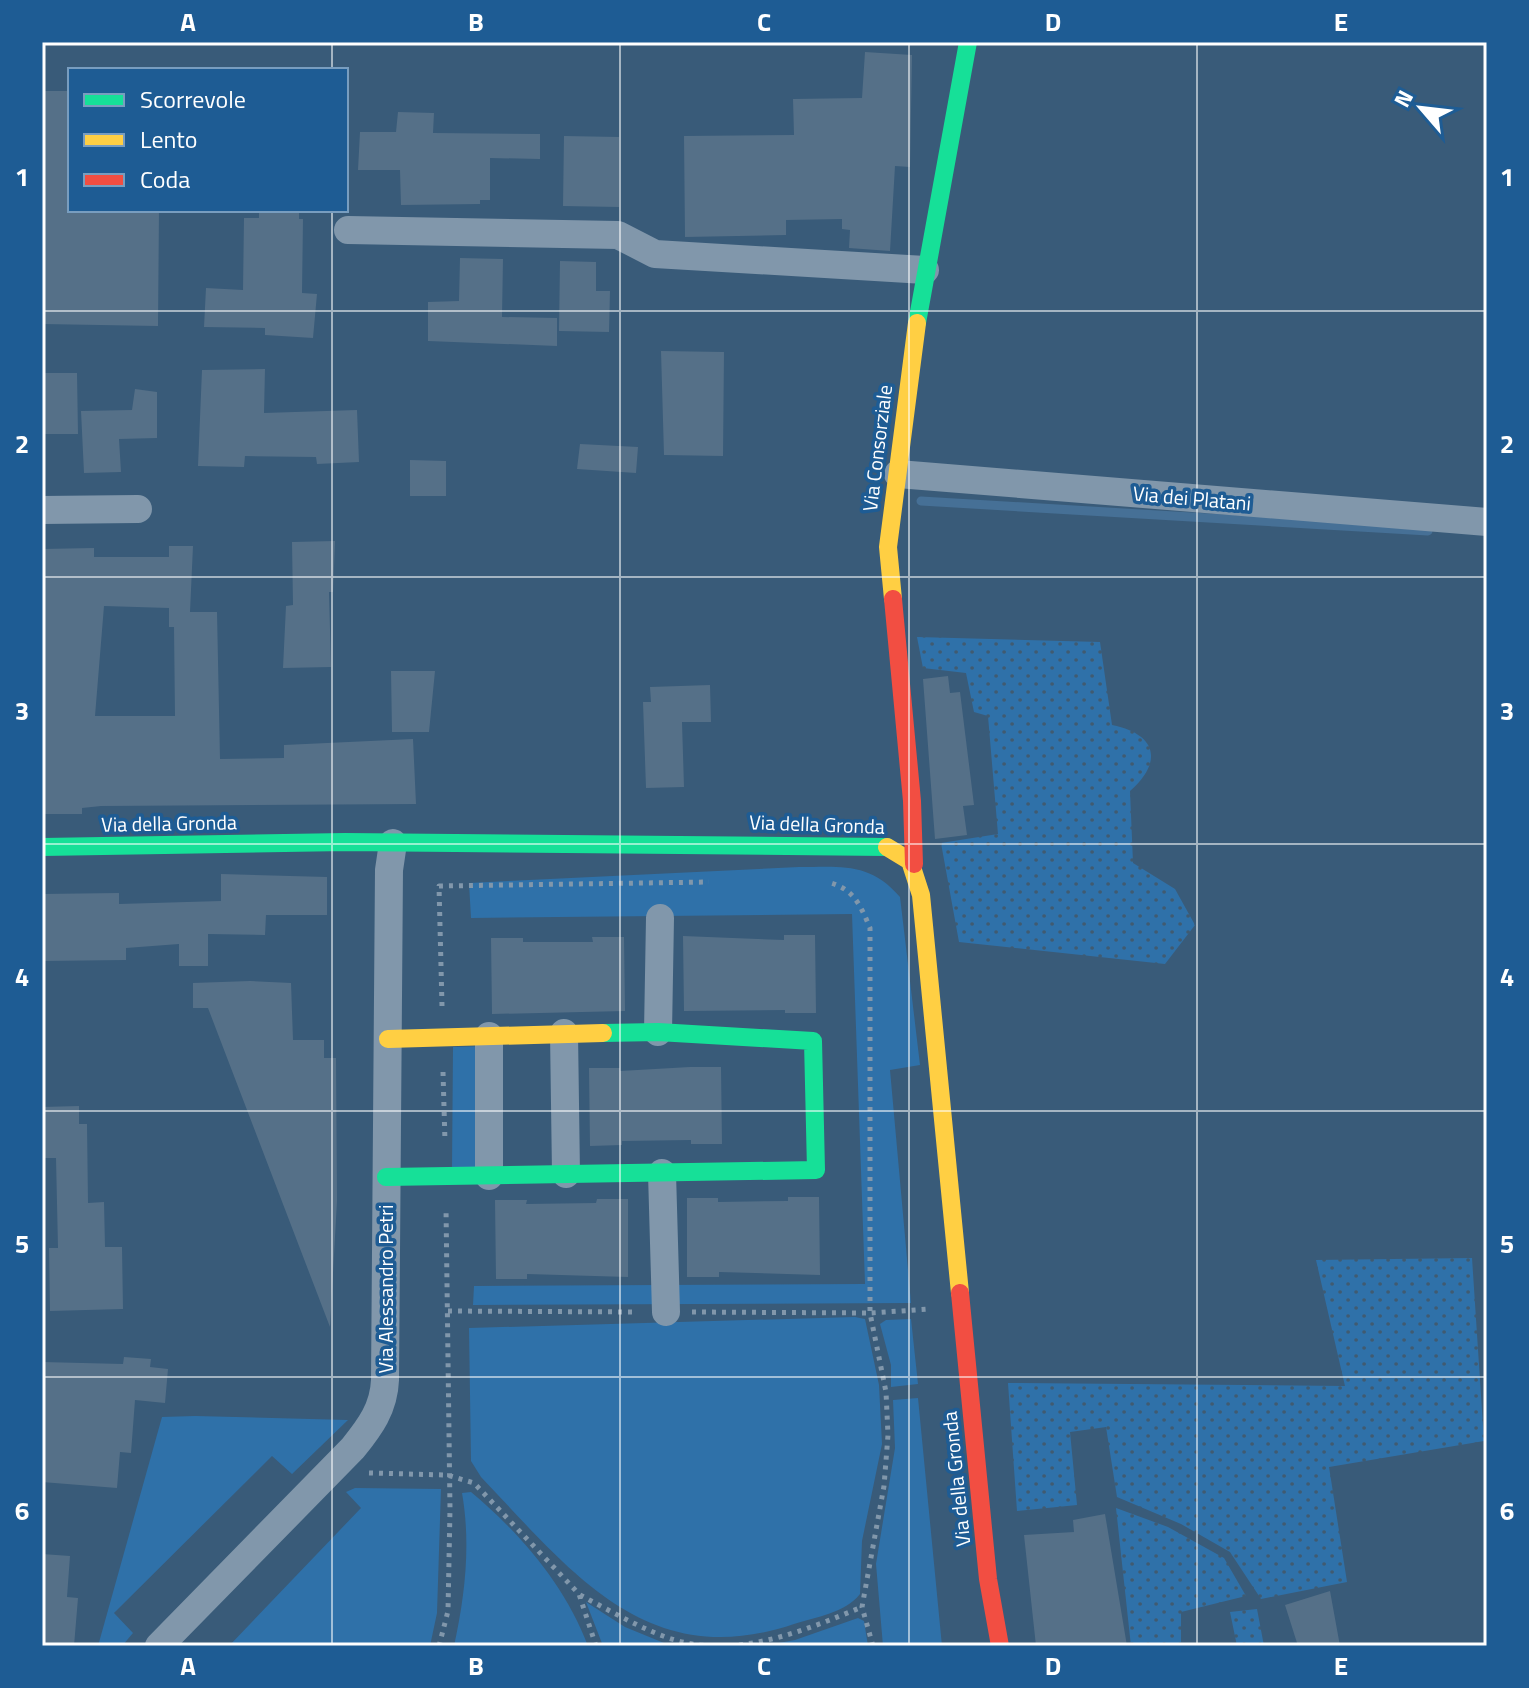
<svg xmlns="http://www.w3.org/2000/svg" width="1529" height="1688" viewBox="0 0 1529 1688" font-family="'Titillium Web',sans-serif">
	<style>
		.green { fill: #2f71a9 }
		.garden { fill: url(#garden-dots) }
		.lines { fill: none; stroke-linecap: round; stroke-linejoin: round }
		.stream { stroke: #467096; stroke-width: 9 }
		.building { fill: #557088; fill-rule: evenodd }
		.path { stroke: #8197ab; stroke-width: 5; stroke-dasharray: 4 6; stroke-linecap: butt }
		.street { stroke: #8197ab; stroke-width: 28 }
		.fast { stroke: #16e098; stroke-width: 18 }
		.slow { stroke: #ffcf43; stroke-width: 18 }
		.jam { stroke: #f24e42; stroke-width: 18 }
		.grid { fill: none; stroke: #fff; stroke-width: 2; stroke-opacity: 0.55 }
		.labels { text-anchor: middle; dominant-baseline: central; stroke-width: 7; stroke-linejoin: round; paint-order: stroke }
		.street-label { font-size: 20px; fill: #fff; stroke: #1e5c94 }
		.neatline { fill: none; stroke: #fff; stroke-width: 3 }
		.grid-label { font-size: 26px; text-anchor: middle; font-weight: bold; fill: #fff }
	</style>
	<defs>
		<pattern id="garden-dots" width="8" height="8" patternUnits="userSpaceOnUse" patternTransform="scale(2)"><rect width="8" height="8" fill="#2f71a9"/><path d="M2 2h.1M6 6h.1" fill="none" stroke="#405b71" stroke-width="1.8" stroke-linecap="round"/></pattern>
	</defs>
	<rect width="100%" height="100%" fill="#395b79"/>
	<path class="green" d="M799,867C842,867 870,862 900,897L920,1065L890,1070L911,1303L473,1305L474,1286L865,1284L852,914L471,918L469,883Z
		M485,1046L482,1168H452L453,1047Z
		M855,1317L865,1319L879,1385L882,1444L862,1541L860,1594C845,1613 816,1617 794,1624C647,1674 571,1571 481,1477L471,1461L469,1328Z
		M911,1319L918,1384L891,1387V1365L880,1324L886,1320Z
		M918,1398L942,1646H883L876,1564L895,1448L893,1400Z
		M195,1416L348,1420L292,1474L272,1456L114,1613L133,1633L122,1646H98L162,1417Z
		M355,1488L441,1489L437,1613L430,1646H229L361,1508L346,1492Z
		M471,1492C520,1533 565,1585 588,1646H454C465,1596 471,1544 462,1493Z
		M586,1602L625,1627L664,1643L663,1646H603Z
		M858,1618L864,1621L868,1646H762L795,1640Z"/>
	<path class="garden" d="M917,637L1100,642L1112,725C1156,734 1164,761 1130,791L1133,863L1175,889L1195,925L1165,964L959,942L941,843L998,834L988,716L974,712L966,673L923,668Z
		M1472,1258L1484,1441L1329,1467L1347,1582L1261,1599L1230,1552L1181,1524L1117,1497L1106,1427L1070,1432L1077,1505L1017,1511L1008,1383L1345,1386L1316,1260Z
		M1116,1508L1168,1527L1224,1558L1246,1596L1181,1612V1646H1131Z
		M1257,1609L1264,1646H1237L1230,1612Z"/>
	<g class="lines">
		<path class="stream" d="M921,501L1428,531"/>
	</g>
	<path class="building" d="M865,52L912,55L910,167L895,166L890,251L849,248L850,230L842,229V219L786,220V235L685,237L684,136L794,135L793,99L862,98Z
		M43,91H70V210H159L158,326L42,324Z
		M398,112L434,113L433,133L540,134V159L490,158V200H480V204L401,205L400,170H358L360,132H396Z
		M564,136L619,137V207L563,206Z
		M259,210H299V219H303L302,293L317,294L313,338L265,335V328L204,327L206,288L243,290L244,218H259Z
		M460,258L503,259L502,317L557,318V346L428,341V302L459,301Z
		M560,261L596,262V291H610L609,332L559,331Z
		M661,351L724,352L723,456L664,455Z
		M265,369L264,413L357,410L359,462L317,464L316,457L245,456L244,467L198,466L202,370Z
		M42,373H77L78,434H42Z
		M135,389L157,392V438L119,439L121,472L84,473L81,411L132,410Z
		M580,444L638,447L636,473L577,469Z
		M410,460L446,461V496H410Z
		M335,541L333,592H329L331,667L283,668L286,606L293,605L292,542Z
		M169,546H193L190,612H217L220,759L284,758V745L413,739L416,804L101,806L82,808V814H42V549L94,548V557H169ZM104,606L169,608V627H174L175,716H95Z
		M391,671H435L429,732H392Z
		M948,676L950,693L960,692L974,805L963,806L967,835L935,839L923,679Z
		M710,685L711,722H682L684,787L646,788L643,702H651L650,687Z
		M221,874L327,877V915H266L265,935L208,934V966H179V944L126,948V960L42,961V894L119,893V904L221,901Z
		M784,935H815L816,1013H785V1010L684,1011L683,936L784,940Z
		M592,937H624L625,1011L492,1014L491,938H523V942H593Z
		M250,981L291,983L293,1040H324V1058H336L337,1201L330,1327L208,1008H193V983Z
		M690,1067H721L722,1144H691V1140L622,1141V1145L590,1146L589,1068H620V1071Z
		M79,1106V1124H87L88,1203L104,1202L105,1247H122L123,1309L50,1311L49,1248H58L56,1158H42V1107Z
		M788,1197H819L820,1275L719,1272V1277H687V1198H718V1202L788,1201Z
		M597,1199H628V1277L527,1274V1279H496L495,1200H527L526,1204L596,1203Z
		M124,1357L151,1359L150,1367L168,1369L165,1403L135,1400L131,1453L120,1452L117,1488L42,1482V1362L123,1364Z
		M1105,1514L1127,1646H1036L1024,1535L1074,1532L1073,1520Z
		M42,1554L70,1556L67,1597L78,1598L74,1646H42Z
		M1330,1591L1340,1646H1298L1285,1605Z"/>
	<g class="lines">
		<path class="path" d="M442,1006L439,886L709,882
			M443,1072L445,1142
			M448,1311L638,1312
			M692,1312L870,1313V928C860,904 853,888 827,882
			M369,1473L447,1475L474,1483L579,1594L596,1646
			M580,1595C607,1609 634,1625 663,1636C730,1662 801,1632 862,1607
			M439,1646L448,1611L450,1509L446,1208
			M873,1646L862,1607L884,1486L888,1435L886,1392L870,1313L931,1309"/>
		<path class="street" d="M348,230L618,235L655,254L925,270
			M898,474L1487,522
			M42,510L138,509
			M658,1032L660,918
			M564,1033L566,1174
			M489,1036V1176
			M662,1173L666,1312
			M159,1646L353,1448C370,1427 384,1408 385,1380L389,870L393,843"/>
		<path class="fast" d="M917,323L968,42
			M42,847L345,842L887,847
			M386,1177L816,1170L813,1041L658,1032L603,1033"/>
		<path class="slow" d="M893,599L888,547L917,323
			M887,847L910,861L921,895L960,1293
			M388,1039L603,1033"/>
		<path class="jam" d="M893,599L912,801L914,864
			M960,1293L988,1579L1000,1646"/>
	</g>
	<path class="grid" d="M332,42V70M620,42V1646M909,42V1646M1197,42V1646M332,210V1646M42,311H1487M42,577H1487M42,844H1487M42,1111H1487M42,1377H1487"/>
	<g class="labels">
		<g class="street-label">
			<text transform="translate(877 448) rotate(-83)">Via Consorziale</text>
			<text transform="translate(1192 498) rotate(5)">Via dei Platani</text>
			<text transform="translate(169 823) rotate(-1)">Via della Gronda</text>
			<text transform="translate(817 824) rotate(2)">Via della Gronda</text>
			<text transform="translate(385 1289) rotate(-90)">Via Alessandro Petri</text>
			<text transform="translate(956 1479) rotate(-96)">Via della Gronda</text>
		</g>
	</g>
	<rect width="1529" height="1688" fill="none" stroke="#1e5c94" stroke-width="88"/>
	<rect x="68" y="68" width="280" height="144" fill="#1e5c94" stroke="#789dbf" stroke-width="2"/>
	<rect x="84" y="94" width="40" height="12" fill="#16e098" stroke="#789dbf" stroke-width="2"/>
	<text x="140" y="108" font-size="24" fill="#ffffff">Scorrevole</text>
	<rect x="84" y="134" width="40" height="12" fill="#ffcf43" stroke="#789dbf" stroke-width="2"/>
	<text x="140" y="148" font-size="24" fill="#ffffff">Lento</text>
	<rect x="84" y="174" width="40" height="12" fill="#f24e42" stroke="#789dbf" stroke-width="2"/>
	<text x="140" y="188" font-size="24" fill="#ffffff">Coda</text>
	<g transform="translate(1421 108) rotate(298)" stroke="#1e5c94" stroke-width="6" paint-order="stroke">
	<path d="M0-6L14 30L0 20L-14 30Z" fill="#ffffff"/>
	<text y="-12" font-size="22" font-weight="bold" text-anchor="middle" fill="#ffffff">N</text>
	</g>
	<rect x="44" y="44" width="1441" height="1600" class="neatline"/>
	<g class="grid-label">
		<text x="188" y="31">A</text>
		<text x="476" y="31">B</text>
		<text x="764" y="31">C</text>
		<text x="1053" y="31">D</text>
		<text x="1341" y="31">E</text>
		<text x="22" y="186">1</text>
		<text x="1507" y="186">1</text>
		<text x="22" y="453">2</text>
		<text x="1507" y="453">2</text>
		<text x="22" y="720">3</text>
		<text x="1507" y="720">3</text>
		<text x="22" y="986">4</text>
		<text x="1507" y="986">4</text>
		<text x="22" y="1253">5</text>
		<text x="1507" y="1253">5</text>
		<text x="22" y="1520">6</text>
		<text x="1507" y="1520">6</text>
		<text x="188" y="1675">A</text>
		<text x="476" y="1675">B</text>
		<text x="764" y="1675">C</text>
		<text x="1053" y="1675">D</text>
		<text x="1341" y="1675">E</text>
	</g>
</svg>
